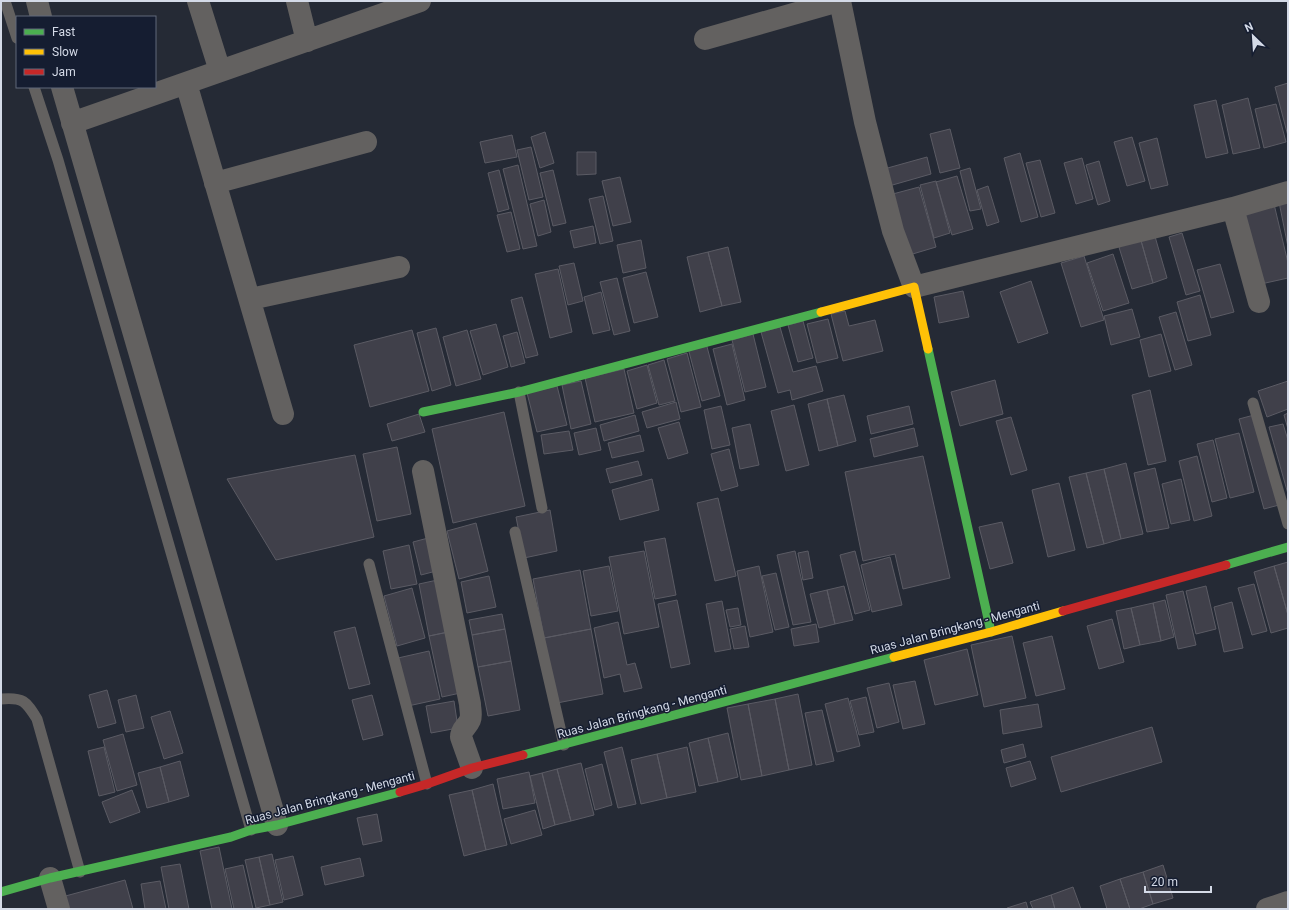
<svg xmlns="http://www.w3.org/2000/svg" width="1289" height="910" viewBox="0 0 1289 910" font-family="Roboto,sans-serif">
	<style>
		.building { fill: #40404a; stroke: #5b5b64 }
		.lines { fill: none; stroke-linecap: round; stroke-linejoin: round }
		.lane { stroke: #636160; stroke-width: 11 }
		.street { stroke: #636160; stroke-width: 22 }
		.fast { stroke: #4caf50; stroke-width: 9 }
		.slow { stroke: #ffc107; stroke-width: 9 }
		.jam { stroke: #c62828; stroke-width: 9 }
		.labels { text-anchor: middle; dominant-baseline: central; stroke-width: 3; stroke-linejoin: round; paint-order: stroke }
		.street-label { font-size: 12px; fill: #d4dae7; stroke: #151d31 }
	</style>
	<rect width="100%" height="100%" fill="#252a35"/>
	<path class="building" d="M1288,83V136L1275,87Z
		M1248,98L1260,148L1233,154L1222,105Z
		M1216,100L1228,153L1206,158L1194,105Z
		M1276,104L1286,142L1264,148L1255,109Z
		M950,129L960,168L940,173L930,134Z
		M545,132L554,163L540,168L531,137Z
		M512,135L517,157L485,163L480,142Z
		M1132,137L1145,181L1127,186L1114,142Z
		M1157,138L1168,185L1151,189L1139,143Z
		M531,147L543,197L529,200L517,150Z
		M577,152H596V174L577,175Z
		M1020,153L1038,217L1021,222L1004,158Z
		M927,157L931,174L889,186L884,169Z
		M1082,158L1093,199L1076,204L1064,163Z
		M1040,160L1055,213L1041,217L1026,163Z
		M1099,161L1110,201L1098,205L1086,165Z
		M518,165L537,246L523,249L503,169Z
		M970,168L981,209L970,211L960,171Z
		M499,170L509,209L498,212L488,173Z
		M553,170L566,223L553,226L540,173Z
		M957,176L973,229L952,235L936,182Z
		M620,177L631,222L613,226L602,181Z
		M936,181L950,233L934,238L920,185Z
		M988,186L999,222L987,226L977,190Z
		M919,187L936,247L906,256L889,195Z
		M603,196L613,241L600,244L589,199Z
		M544,200L551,232L538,236L530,204Z
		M1288,200V247L1279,202Z
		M1274,204L1288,263V278L1261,284L1244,211Z
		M511,212L520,249L507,252L497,215Z
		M593,226L596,243L574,248L570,231Z
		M1154,233L1167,278L1153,283L1140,237Z
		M1182,233L1200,291L1186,295L1169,237Z
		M1140,237L1153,283L1132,289L1118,244Z
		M641,240L646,268L623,273L617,245Z
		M728,247L741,302L722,306L708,252Z
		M708,252L722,306L700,312L687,257Z
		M1113,254L1129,303L1103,311L1087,263Z
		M1084,256L1104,320L1081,327L1061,263Z
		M574,263L583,301L568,305L559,266Z
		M1220,264L1234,312L1211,318L1197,270Z
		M558,269L572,332L550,338L535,274Z
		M646,272L658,317L634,323L623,278Z
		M617,278L630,331L614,335L600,282Z
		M1031,281L1048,333L1018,343L1000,292Z
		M963,291L969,317L939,323L934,297Z
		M601,292L610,330L593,334L584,297Z
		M1200,295L1211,335L1188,341L1177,302Z
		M522,297L538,355L526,358L511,300Z
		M1132,309L1140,337L1111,345L1104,316Z
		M845,311L849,326L875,320L883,351L843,361L831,314Z
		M1176,312L1192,365L1175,370L1159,317Z
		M828,319L838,358L817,363L807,324Z
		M803,321L813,358L798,362L788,325Z
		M496,324L508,367L483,375L470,331Z
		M780,327L793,372L816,366L823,391L792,400L790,390L778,393L761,332Z
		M436,328L451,385L432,391L417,333Z
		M412,330L429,391L370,407L354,345Z
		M467,330L481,379L456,386L443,337Z
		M517,332L525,363L511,367L503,336Z
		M753,334L766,387L745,392L732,340Z
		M1161,334L1171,371L1149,377L1140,340Z
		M706,343L720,396L702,401L688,348Z
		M732,344L745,400L727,405L713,349Z
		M687,353L701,407L681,412L667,359Z
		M664,360L675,401L659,405L648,365Z
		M647,365L657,403L637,409L627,371Z
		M624,369L634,413L595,422L585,378Z
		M995,380L1003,414L960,426L951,392Z
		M581,381L591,424L571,429L562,385Z
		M1288,381V409L1267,417L1258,391Z
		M557,386L567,425L537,432L527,393Z
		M1150,390L1166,461L1148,465L1132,395Z
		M844,395L856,441L838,446L827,399Z
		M827,399L838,446L819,451L808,404Z
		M676,402L680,419L647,428L642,412Z
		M794,405L809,465L786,471L771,411Z
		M721,406L730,445L712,449L704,410Z
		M909,406L913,424L871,434L867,416Z
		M504,412L525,506L453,523L432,429Z
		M1288,413V429L1284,415Z
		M419,414L425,432L392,441L387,424Z
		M635,415L639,431L604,441L600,425Z
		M1254,415L1279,505L1264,509L1239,419Z
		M1011,417L1027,470L1011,475L996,421Z
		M679,422L688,453L668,459L658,428Z
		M750,424L759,465L740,469L732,428Z
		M1283,424L1288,440V494L1269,427Z
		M596,428L601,450L579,455L574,433Z
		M914,428L918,446L874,457L870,439Z
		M569,431L573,450L544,454L541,435Z
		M1239,433L1254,492L1230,498L1215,439Z
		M640,435L644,451L612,458L608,443Z
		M1213,440L1227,498L1212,502L1197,444Z
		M397,447L411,514L377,521L363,454Z
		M729,449L738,486L721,491L711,454Z
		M355,455L374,537L276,560L227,479Z
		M923,456L950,578L903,589L895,554L863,561L845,472Z
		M1197,456L1212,516L1194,521L1179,461Z
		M638,461L642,475L610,483L606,469Z
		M1126,463L1143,534L1121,539L1104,469Z
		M1155,468L1169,528L1147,532L1134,473Z
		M1104,469L1121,539L1104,544L1086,473Z
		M1086,473L1104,544L1087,548L1069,477Z
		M652,479L659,510L620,520L612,490Z
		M1181,479L1190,520L1171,524L1162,484Z
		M1059,483L1075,550L1048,557L1032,490Z
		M718,498L736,576L715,581L697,503Z
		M550,510L557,551L524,558L516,517Z
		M1002,522L1013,563L990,569L979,527Z
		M476,523L488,571L459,579L447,531Z
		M432,537L440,570L421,575L413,542Z
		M665,538L676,595L655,599L644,542Z
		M409,545L417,584L391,589L383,551Z
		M644,551L659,627L624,634L609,557Z
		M795,551L811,622L793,625L777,555Z
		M808,551L813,578L803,580L798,553Z
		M855,551L870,610L855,614L840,555Z
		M890,557L902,605L872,612L861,565Z
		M1288,562V615L1274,566Z
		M609,566L618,611L591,616L583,571Z
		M759,566L773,632L750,637L737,571Z
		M1274,566L1288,615V628L1271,633L1254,572Z
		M580,570L591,629L544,638L533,579Z
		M776,573L789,627L775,630L762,576Z
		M489,576L496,607L467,613L461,582Z
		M442,579L453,631L429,636L419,584Z
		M1254,584L1267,631L1252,635L1238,588Z
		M844,586L853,620L835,624L827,590Z
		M1206,586L1216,629L1196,634L1186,591Z
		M412,588L425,638L397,646L384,596Z
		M827,590L835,624L819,628L810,594Z
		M1183,591L1196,645L1178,649L1166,595Z
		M677,600L690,664L671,668L658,604Z
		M1165,600L1174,637L1161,641L1153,603Z
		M722,601L731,649L715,652L706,604Z
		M1232,602L1243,648L1224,652L1214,607Z
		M1153,603L1161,641L1140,645L1131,608Z
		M738,608L741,625L730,627L726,610Z
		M1131,608L1140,645L1124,649L1116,611Z
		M502,614L505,629L472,635L469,620Z
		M1112,619L1124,662L1099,669L1087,626Z
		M618,622L627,665L635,663L642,688L624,692L620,674L604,678L594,628Z
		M816,624L819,642L794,646L791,629Z
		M745,626L749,647L734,649L730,629Z
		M355,627L370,684L349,689L334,632Z
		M505,629L511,661L478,667L472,635Z
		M591,629L603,694L557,703L544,638Z
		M453,631L465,692L442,697L429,636Z
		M1012,636L1026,698L984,707L971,645Z
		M1052,636L1065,689L1036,696L1023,643Z
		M967,649L978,695L935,705L924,660Z
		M429,651L440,699L408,706L398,658Z
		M511,661L520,710L488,716L478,667Z
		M915,681L925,724L903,729L893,685Z
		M889,683L899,722L877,728L867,688Z
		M107,690L116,723L98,728L89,695Z
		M798,694L812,765L789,770L775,699Z
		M136,695L144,728L126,732L118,700Z
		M372,695L383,735L363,740L352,700Z
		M866,697L874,732L859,735L850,701Z
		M848,698L860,746L837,752L825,704Z
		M775,699L789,770L762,776L748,704Z
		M454,701L458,728L431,733L426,706Z
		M748,704L762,776L741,780L727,708Z
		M1038,704L1042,727L1003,734L1000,710Z
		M822,710L834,761L816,765L805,713Z
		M170,711L183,753L164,759L151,717Z
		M1152,727L1162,762L1061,792L1051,757Z
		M728,733L738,777L718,782L708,738Z
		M123,734L137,785L117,791L103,740Z
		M708,738L718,782L699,786L689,743Z
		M1023,744L1026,757L1004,763L1001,750Z
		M104,747L115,792L99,796L88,751Z
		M622,747L636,804L618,808L604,752Z
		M687,747L696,792L667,798L657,754Z
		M657,754L667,798L641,804L631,760Z
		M180,761L189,796L169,802L160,767Z
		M1030,761L1036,779L1011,787L1006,768Z
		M581,763L594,815L571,821L557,769Z
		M602,764L612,805L595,810L585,769Z
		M160,767L169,802L147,808L138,773Z
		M557,769L571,821L555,825L542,773Z
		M529,772L535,803L503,809L497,779Z
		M542,773L555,825L543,829L530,776Z
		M493,784L507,845L486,850L472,790Z
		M132,790L140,812L110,823L102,802Z
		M472,790L486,850L464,856L449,795Z
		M535,810L542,835L511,844L504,819Z
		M377,814L382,841L363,845L357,818Z
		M219,847L232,909H212L200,851Z
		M272,854L283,902L270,905L259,857Z
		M293,856L303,895L284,900L275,860Z
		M259,857L270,905L256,908L245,860Z
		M360,858L364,876L325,885L321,867Z
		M180,864L189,909H169L161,867Z
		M243,865L253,909H234L225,869Z
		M1163,865L1173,898L1153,904L1143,872Z
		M1143,872L1153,904L1139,909H1130L1120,879Z
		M1120,879L1130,909H1107L1100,886Z
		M125,880L133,909H61L58,898Z
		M160,881L166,909H145L141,884Z
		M1073,887L1081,909H1055L1051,895Z
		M1051,895L1055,909H1033L1030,902Z
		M1026,902L1028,909H1007V908Z"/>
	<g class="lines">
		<path class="lane" d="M5,1L17,38
			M34,87L58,160L251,830
			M519,392L542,508
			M1253,403L1288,524
			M515,532L564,745
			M369,564L427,784
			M1,699C23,697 26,701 37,719L80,872"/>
		<path class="street" d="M37,1L41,17
			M198,1L220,71
			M297,1L307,41
			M840,1L865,122L893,231L914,287L1233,208L1288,192
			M705,39L839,1
			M186,83L283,414
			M62,87L277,825
			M72,123L420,1
			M215,183L366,142
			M1233,208L1259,302
			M250,299L399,267
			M423,471L470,704C470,709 472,715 470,720C467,727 461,729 461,737L472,768
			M50,878L59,909
			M1267,909L1288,902"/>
		<path class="fast" d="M928,349L991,632
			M423,412L519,392L821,312
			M1226,565L1288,547
			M523,755L894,657
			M1,892L50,878L231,837L251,830L277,825L400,792"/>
		<path class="slow" d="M821,312L914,287L928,349
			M894,657L991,632L1063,611"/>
		<path class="jam" d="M1063,611L1226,565
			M400,792L427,784L472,768L523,755"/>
	</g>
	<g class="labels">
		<g class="street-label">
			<text transform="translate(955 628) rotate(-15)">Ruas Jalan Bringkang - Menganti</text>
			<text transform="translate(642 712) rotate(-15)">Ruas Jalan Bringkang - Menganti</text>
			<text transform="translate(330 798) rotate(-15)">Ruas Jalan Bringkang - Menganti</text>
		</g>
	</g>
	<rect width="1289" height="910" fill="none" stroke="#d4dae7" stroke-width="4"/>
	<rect x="16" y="16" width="140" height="72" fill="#151d31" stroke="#61697a"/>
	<rect x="24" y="29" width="20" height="6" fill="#4caf50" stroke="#61697a"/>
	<text x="52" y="36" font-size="12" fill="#d4dae7">Fast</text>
	<rect x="24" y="49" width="20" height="6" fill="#ffc107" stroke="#61697a"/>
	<text x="52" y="56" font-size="12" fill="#d4dae7">Slow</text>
	<rect x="24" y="69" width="20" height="6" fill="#c62828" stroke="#61697a"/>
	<text x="52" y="76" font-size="12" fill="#d4dae7">Jam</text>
	<g transform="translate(1253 36) rotate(335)" stroke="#151d31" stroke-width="3" paint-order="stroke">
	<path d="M0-3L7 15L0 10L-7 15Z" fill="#d4dae7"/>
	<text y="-6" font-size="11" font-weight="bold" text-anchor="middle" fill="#d4dae7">N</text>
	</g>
	<path d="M1145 886v6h66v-6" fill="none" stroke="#d4dae7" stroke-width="2"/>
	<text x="1151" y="886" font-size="12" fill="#d4dae7" stroke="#151d31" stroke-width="3" paint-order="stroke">20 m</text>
</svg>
